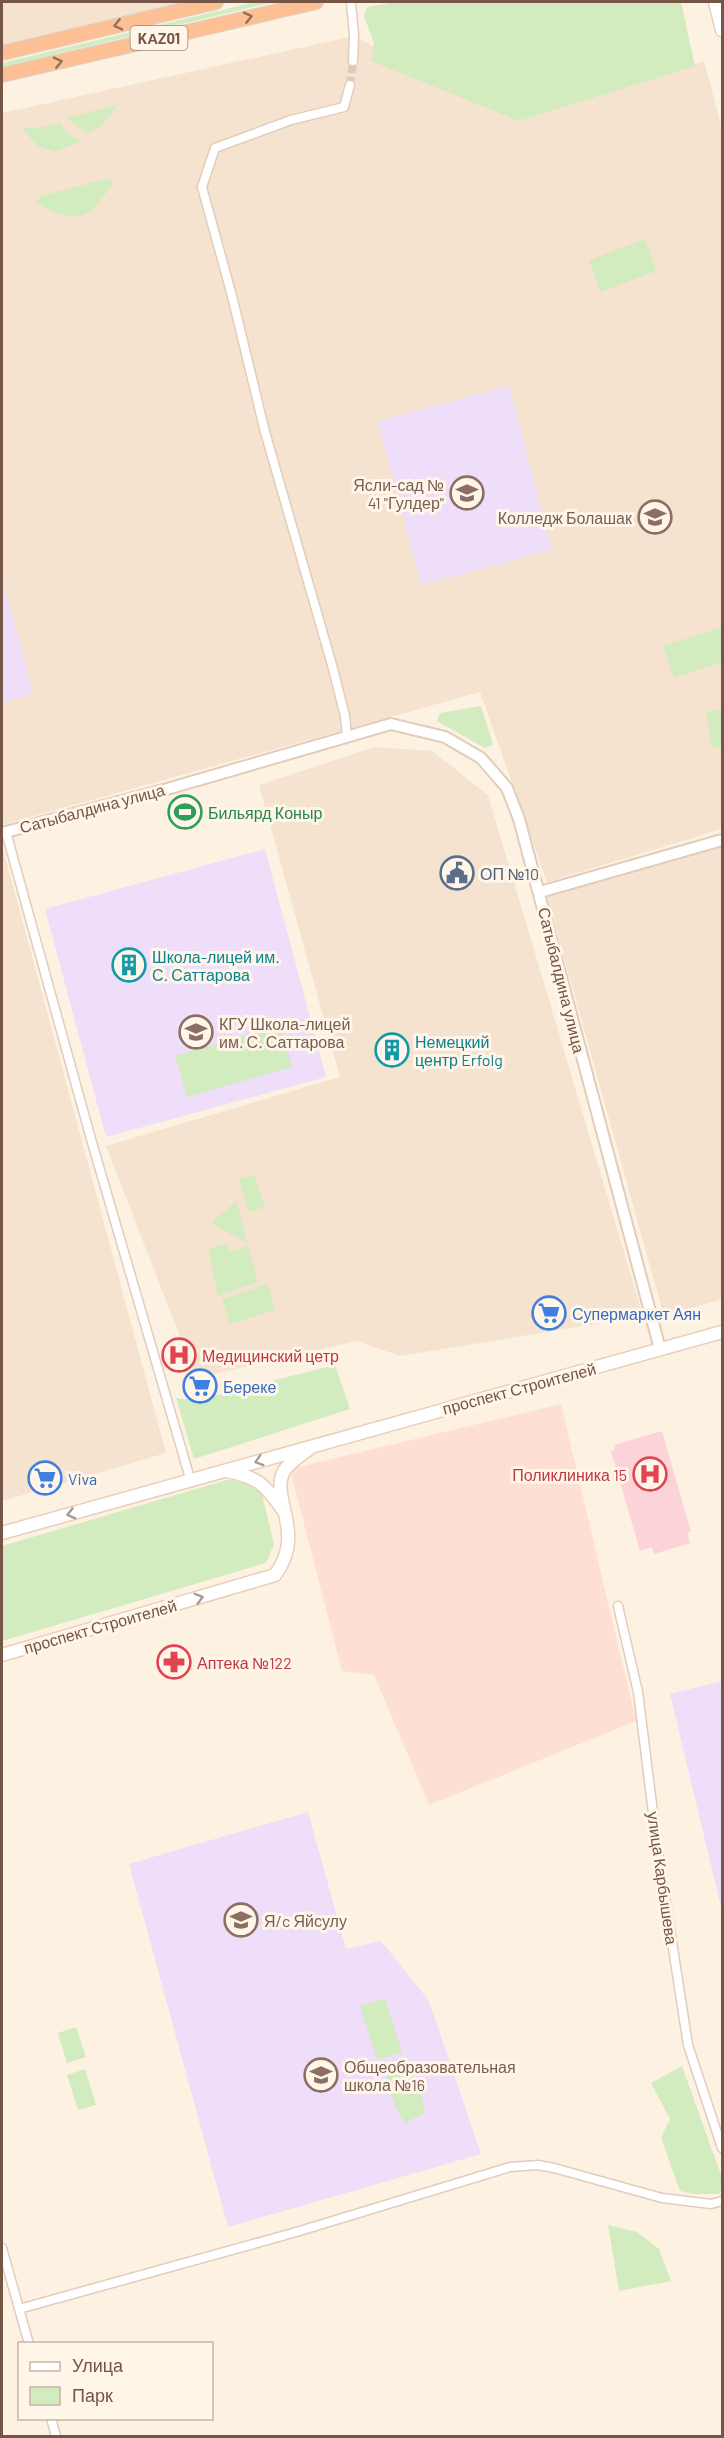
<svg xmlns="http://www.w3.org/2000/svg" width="724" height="2438" viewBox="0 0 724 2438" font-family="Barlow,sans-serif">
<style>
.residential{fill:#f5e3cf}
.commercial{fill:#fedfd4}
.education{fill:#eedef9}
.medical{fill:#fcd3d9}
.green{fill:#d2ebbf}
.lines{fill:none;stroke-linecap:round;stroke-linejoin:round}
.minor-tunnel{stroke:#dbcaba;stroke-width:8;stroke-dasharray:8 4;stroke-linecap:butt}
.minor-casing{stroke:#e2cdbc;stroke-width:11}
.tertiary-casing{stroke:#e2cdbc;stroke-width:14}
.secondary-casing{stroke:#e9cfbc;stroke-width:15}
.trunk-casing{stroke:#dbd3cf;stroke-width:16}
.minor{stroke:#fff;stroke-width:8}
.tertiary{stroke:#fff;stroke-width:10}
.secondary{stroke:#fff;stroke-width:12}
.trunk{stroke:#fdc095;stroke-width:14}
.oneway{stroke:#97705a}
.oneway2{stroke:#ac9a90}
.labels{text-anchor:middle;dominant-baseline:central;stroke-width:6;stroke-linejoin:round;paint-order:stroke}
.shield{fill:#fff5e8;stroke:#9e8677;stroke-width:1.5}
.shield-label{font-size:15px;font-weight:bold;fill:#755646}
.education-label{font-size:16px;fill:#785e54;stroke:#fff5e8;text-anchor:start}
.street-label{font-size:16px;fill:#755646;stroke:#fff5e8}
.leisure-label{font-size:16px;fill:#27864d;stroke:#fff5e8;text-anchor:start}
.service-label{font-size:16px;fill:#4e5e75;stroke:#fff5e8;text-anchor:start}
.culture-label{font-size:16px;fill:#0d838f;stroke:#fff5e8;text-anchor:start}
.shop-label{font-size:16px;fill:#366cbe;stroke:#fff5e8;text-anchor:start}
.health-label{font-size:16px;fill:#be3a42;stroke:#fff5e8;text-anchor:start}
</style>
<rect width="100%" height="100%" fill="#fdf1e1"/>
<path class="residential" d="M2,2H216L2,53Z
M354,36L519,121L704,61L722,128V829L547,882L480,692L2,825V113Z
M374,747L432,751L488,795L643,1316L400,1356L357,1341L196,1378L106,1146L340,1077L259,785Z
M722,842V1299L664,1316L546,893Z
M2,845L166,1453L2,1501Z"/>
<path class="commercial" d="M561,1404L636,1721L429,1805L374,1675L342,1671L290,1469Z"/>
<path class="education" d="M509,386L552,550L421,585L378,421Z
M2,577L33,694L2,702Z
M265,849L326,1077L106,1137L45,909Z
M722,1681V1911L670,1694Z
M308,1812L346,1949L381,1941L429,2001L481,2154L228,2227L129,1864Z"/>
<path class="medical" d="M662,1431L691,1532L687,1533L690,1543L654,1554L652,1547L640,1551L611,1451L615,1450L614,1445Z"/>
<path class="green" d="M255,2H274L2,67V63Z
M397,2H681L695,66L519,121L371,61L374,43L364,16L367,7Z
M117,105C109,117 102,130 87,133L66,118Z
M60,123L67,133L81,141L55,152L38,146L23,130L26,127L36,128Z
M106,179L114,182C87,220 80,226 36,203L41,196Z
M645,239L656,271L600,292L589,260Z
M722,627V662L674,678L663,646Z
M481,706L493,745L485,748L437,721L440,713Z
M722,709V746L712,748L706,712Z
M280,1025L292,1067L187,1097L175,1056Z
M254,1175L265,1207L249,1212L239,1179Z
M237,1201L247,1243L214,1225L213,1220Z
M225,1244L231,1252L248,1246L258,1282L218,1296L208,1249Z
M268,1284L275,1310L230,1324L222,1299Z
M335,1365L350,1409L194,1459L176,1398L197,1400Z
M227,1480L247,1481L261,1491L274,1544L266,1563L2,1641V1546Z
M385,1998L402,2052L377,2060L360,2006Z
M76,2027L86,2057L67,2063L58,2033Z
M396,2061L409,2067L422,2098L425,2113L405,2123C395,2109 384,2082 387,2065Z
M682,2066L722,2178L720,2194H695L680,2191L661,2138L670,2119L651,2083Z
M85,2069L96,2105L78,2110L67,2075Z
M608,2225L637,2232L659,2249L671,2281L619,2291Z"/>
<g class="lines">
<path class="minor-tunnel" d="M350,85L353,61"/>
<defs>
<path id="minor" d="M351,2L354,36L353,61
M347,737L345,716L332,665L265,432L232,296L202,187L215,148L291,120L344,107L350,85
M6,832L91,1139L191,1482
M618,1606L638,1692L657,1845L688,2045L722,2148
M2,2248L29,2344
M19,2309L293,2233L510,2167L538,2165L554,2168L662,2198L711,2204L722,2201
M51,2418L56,2436"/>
<path id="tertiary" d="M2,833L167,789L391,724L445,737L481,758L507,788L519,819L660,1349
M540,892L722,840"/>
<path id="secondary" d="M715,2L722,30
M227,1471C257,1477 265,1484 282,1509
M2,1533C242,1468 481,1397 722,1332
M2,1655L275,1575C307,1533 269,1497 284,1471C289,1462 302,1455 309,1449"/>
<path id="trunk" d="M2,53L216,2
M2,75L316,2"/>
</defs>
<use href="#minor" class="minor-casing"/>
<use href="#tertiary" class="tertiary-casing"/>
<use href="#secondary" class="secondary-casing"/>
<use href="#trunk" class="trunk-casing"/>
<use href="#minor" class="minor"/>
<use href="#tertiary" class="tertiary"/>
<use href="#secondary" class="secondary"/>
<use href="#trunk" class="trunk"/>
</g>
<defs><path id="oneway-chevron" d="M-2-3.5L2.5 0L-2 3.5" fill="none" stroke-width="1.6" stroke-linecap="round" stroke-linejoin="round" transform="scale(1.5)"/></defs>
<g class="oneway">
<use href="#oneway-chevron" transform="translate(248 17) rotate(-13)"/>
<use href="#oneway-chevron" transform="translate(118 25) rotate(167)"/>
<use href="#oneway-chevron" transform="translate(58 62) rotate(-13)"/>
</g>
<g class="oneway2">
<use href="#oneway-chevron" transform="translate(259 1461) rotate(163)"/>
<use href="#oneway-chevron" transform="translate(71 1514) rotate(165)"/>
<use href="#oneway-chevron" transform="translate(199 1598) rotate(-16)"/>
</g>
<defs>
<symbol id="school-ring" viewBox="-11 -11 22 22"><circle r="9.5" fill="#fff5e8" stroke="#8d6e63" stroke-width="1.5"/><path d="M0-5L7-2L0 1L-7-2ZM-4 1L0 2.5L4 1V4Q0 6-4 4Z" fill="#8d6e63"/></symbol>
<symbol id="university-ring" viewBox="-11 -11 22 22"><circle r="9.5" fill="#fff5e8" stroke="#8d6e63" stroke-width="1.5"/><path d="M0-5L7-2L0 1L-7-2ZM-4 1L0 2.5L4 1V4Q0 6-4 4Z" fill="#8d6e63"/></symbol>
<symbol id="stadium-ring" viewBox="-11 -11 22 22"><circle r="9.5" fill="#fff5e8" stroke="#2e9e5b" stroke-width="1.5"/><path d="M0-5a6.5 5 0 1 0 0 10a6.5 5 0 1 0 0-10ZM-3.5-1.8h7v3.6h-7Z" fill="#2e9e5b"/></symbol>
<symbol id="civic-ring" viewBox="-11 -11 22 22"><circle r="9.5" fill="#fff5e8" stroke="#5c6f8a" stroke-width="1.5"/><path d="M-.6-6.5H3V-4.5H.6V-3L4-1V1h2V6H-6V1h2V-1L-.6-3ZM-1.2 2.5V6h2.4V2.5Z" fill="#5c6f8a"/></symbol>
<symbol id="building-ring" viewBox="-11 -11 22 22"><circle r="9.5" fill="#fff5e8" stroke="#0f9aa8" stroke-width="1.5"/><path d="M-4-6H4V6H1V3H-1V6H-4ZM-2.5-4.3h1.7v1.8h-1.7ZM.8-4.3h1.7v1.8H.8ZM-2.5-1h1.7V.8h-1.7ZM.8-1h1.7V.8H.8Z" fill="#0f9aa8"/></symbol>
<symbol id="supermarket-ring" viewBox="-11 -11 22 22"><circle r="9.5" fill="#fff5e8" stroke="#3f7fe0" stroke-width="1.5"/><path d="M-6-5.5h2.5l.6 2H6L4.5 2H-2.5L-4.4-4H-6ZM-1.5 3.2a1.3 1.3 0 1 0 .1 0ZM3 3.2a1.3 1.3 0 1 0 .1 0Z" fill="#3f7fe0"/></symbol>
<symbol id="hospital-ring" viewBox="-11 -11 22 22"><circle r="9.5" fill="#fff5e8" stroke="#e0444e" stroke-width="1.5"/><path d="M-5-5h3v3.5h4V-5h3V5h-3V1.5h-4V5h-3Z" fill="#e0444e"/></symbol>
<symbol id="pharmacy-ring" viewBox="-11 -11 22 22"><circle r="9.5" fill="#fff5e8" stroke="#e0444e" stroke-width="1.5"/><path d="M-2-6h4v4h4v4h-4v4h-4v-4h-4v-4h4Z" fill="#e0444e"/></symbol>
</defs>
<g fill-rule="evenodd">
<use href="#school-ring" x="448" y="474" width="38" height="38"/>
<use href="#university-ring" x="636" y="498" width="38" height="38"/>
<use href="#stadium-ring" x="166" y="793" width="38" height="38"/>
<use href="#civic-ring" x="438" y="854" width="38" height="38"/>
<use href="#building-ring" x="110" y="946" width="38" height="38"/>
<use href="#school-ring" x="177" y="1013" width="38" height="38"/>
<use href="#building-ring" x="373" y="1031" width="38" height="38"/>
<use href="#supermarket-ring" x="530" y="1294" width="38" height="38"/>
<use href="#hospital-ring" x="160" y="1336" width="38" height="38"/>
<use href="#supermarket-ring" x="181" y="1367" width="38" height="38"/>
<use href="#hospital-ring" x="631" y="1455" width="38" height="38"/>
<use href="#supermarket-ring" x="26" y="1459" width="38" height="38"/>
<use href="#pharmacy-ring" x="155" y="1643" width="38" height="38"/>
<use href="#school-ring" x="222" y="1901" width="38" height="38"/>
<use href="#school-ring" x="302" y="2056" width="38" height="38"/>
</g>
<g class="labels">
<rect class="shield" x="130.5" y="26" width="57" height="24" rx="4.5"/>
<g class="shield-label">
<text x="159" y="38">KАZ01</text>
</g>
<g class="education-label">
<text x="444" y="484" text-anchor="end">Ясли-сад №<tspan x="444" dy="18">41 "Гулдер"</tspan></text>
<text x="632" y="517" text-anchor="end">Колледж Болашак</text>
<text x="219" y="1023">КГУ Школа-лицей<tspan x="219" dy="18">им. С. Саттарова</tspan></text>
<text x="264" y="1920">Я/c Яйсулу</text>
<text x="344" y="2066">Общеобразовательная<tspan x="344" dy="18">школа №16</tspan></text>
</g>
<g class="street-label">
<text transform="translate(92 808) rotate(-15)">Сатыбалдина улица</text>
<text transform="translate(562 980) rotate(76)">Сатыбалдина улица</text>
<text transform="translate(519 1388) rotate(-15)">проспект Строителей</text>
<text transform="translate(100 1626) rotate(-16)">проспект Строителей</text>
<text transform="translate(663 1878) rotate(82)">улица Карбышева</text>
</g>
<g class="leisure-label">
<text x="208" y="812">Бильярд Коныр</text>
</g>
<g class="service-label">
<text x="480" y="873">ОП №10</text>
</g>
<g class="culture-label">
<text x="152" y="956">Школа-лицей им.<tspan x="152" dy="18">С. Саттарова</tspan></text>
<text x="415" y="1041">Немецкий<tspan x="415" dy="18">центр Erfolg</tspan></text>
</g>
<g class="shop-label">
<text x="572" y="1313">Супермаркет Аян</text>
<text x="223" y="1386">Береке</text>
<text x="68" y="1478">Viva</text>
</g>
<g class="health-label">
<text x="202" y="1355">Медицинский цетр</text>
<text x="627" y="1474" text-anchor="end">Поликлиника 15</text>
<text x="197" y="1662">Аптека №122</text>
</g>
</g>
<rect width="724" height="2438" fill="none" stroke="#755646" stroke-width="6"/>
<rect x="18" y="2342" width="195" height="78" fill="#fff5e8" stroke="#c8b5a7" stroke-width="1.5"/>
<rect x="30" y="2362" width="30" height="9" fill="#ffffff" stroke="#c8b5a7" stroke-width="1.5"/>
<text x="72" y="2372" font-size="18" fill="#755646">Улица</text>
<rect x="30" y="2387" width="30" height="18" fill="#d2ebbf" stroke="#c8b5a7" stroke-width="1.5"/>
<text x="72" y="2402" font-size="18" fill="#755646">Парк</text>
</svg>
